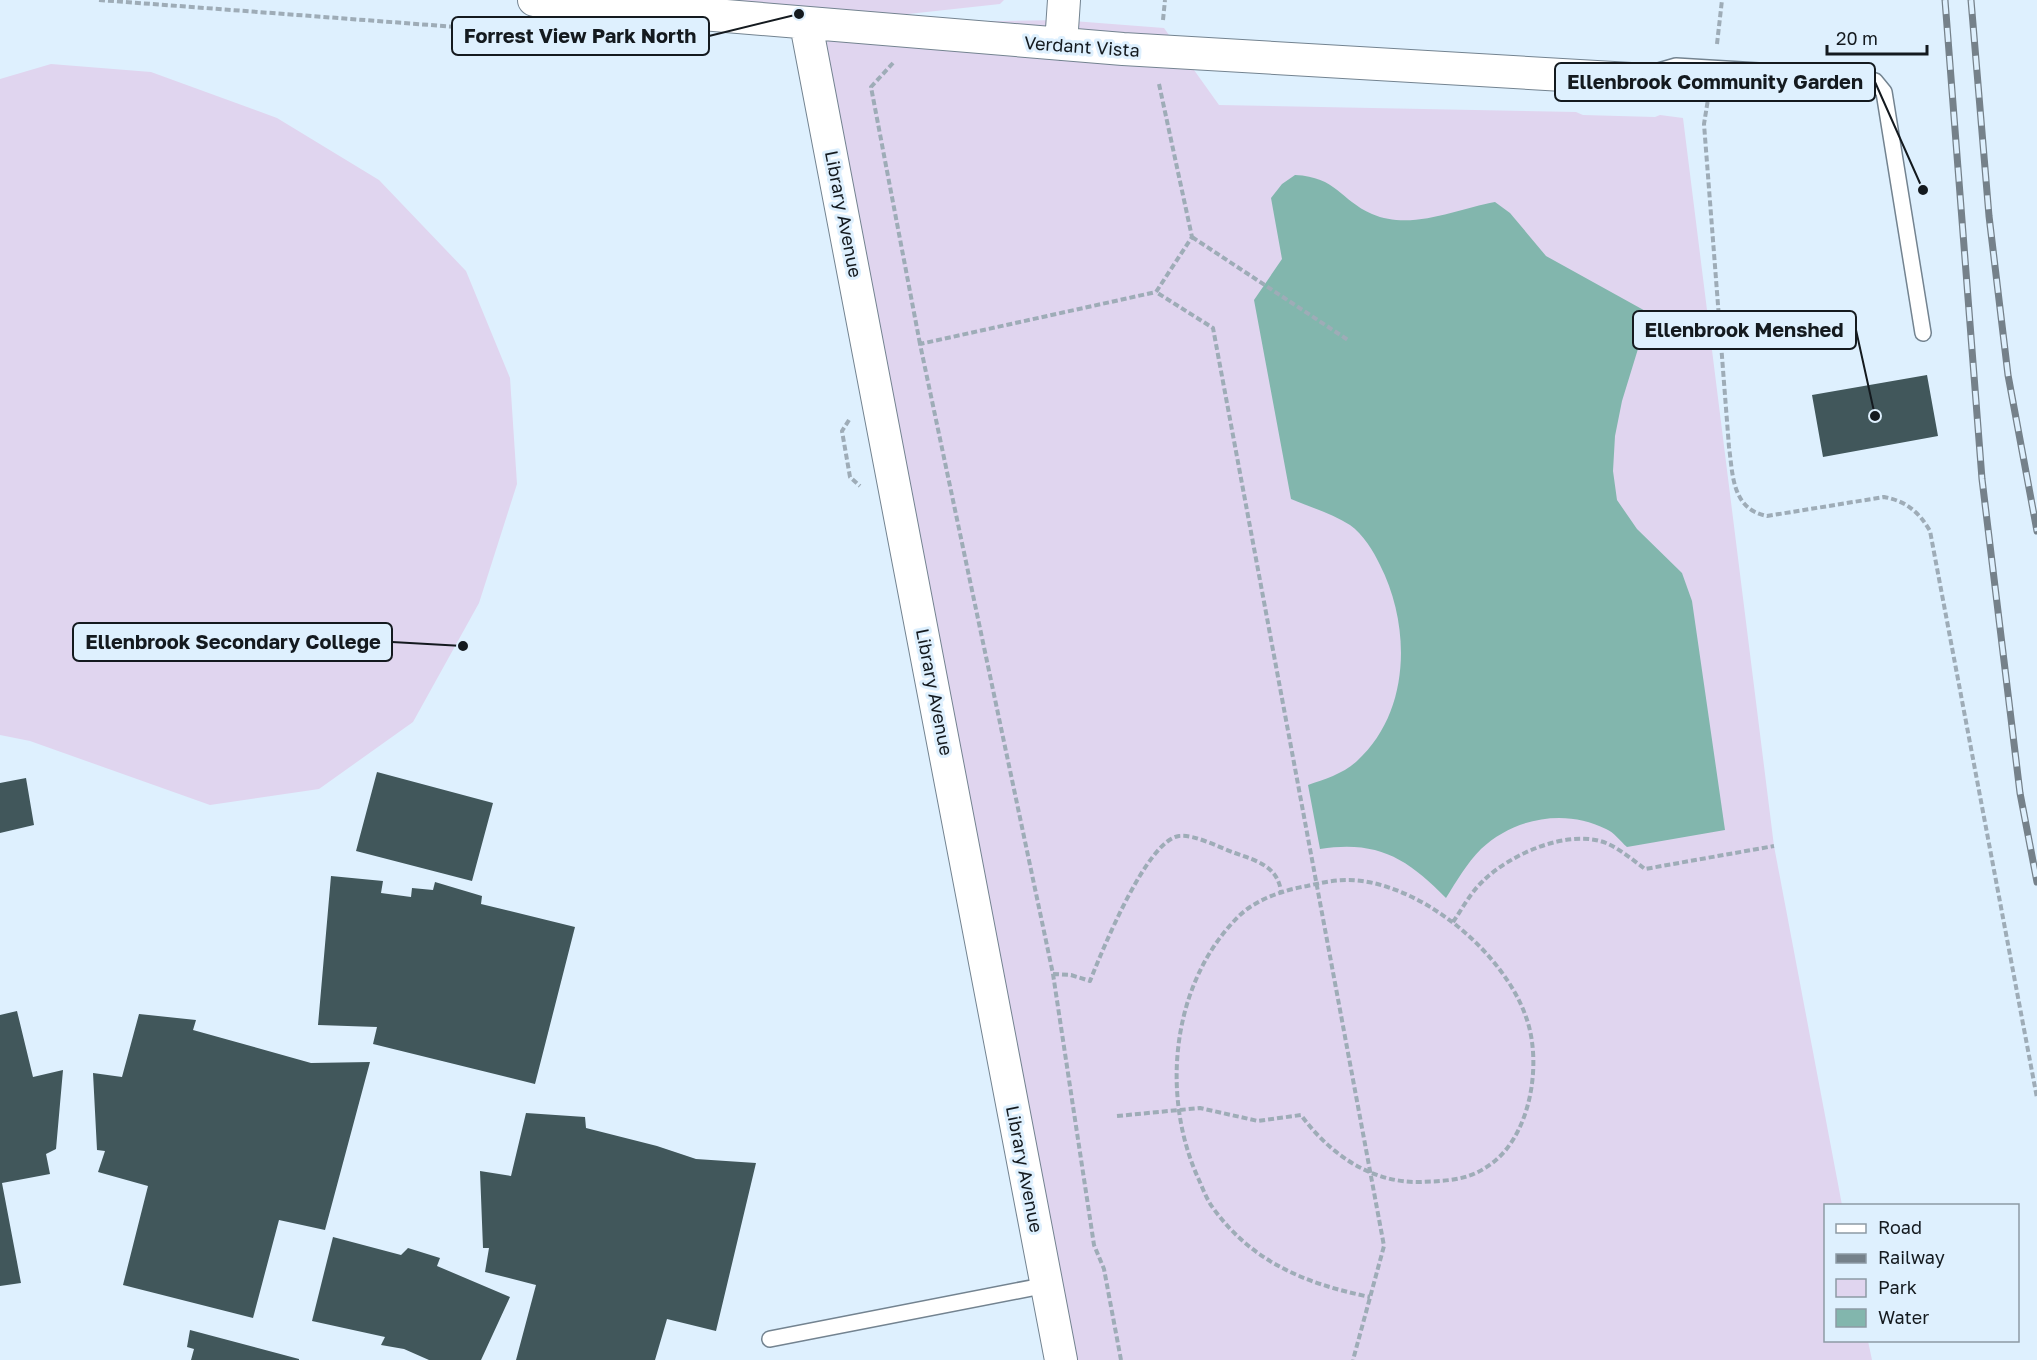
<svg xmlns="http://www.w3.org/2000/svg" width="2037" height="1360" viewBox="0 0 2037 1360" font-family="'Golos Text',sans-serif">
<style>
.green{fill:#e0d5ef}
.water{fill:#82b6ad}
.building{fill:#41575b}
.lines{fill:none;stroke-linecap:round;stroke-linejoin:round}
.lane-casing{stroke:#738390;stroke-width:18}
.street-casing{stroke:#738390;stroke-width:34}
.path{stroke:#9eacb7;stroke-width:4;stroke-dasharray:6 3;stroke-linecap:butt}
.lane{stroke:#fff;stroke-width:15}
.street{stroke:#fff;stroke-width:32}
.rail-casing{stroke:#75818a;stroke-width:7}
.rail{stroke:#def0fe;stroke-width:4.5;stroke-dasharray:14;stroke-linecap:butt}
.labels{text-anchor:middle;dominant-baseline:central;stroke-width:6;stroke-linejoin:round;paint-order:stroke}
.street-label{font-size:18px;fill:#141a1f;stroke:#def0fe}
.leader{fill:none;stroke:#141a1f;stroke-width:2}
.callout-dot{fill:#141a1f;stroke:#def0fe;stroke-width:2}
.callout{fill:#def0fe;stroke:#141a1f;stroke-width:2}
.callout-label{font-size:20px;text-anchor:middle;font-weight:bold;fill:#141a1f}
</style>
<rect width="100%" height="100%" fill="#def0fe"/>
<path class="green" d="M534,0H1004L1000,4L816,24L1060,20L1164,28L1219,105L1576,112L1583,115L1655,117L1660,115L1683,118L1774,846L1842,1205L1826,1206V1340L1868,1341L1872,1360H1061L806,24Z
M51,64L151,72L277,118L379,180L466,271L510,378L517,484L479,603L413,722L319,789L210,805L30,741L0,735V79Z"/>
<path class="water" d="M1295,175C1337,177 1340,200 1372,214C1411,231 1457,209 1495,202L1510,213L1546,256L1649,313L1622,401L1615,436L1613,471L1617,500L1637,529L1682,573L1692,601L1725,830L1627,847C1620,841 1614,832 1606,829C1565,808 1514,818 1481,849C1467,863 1456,882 1446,898C1407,858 1377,840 1320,849L1308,785C1325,779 1343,774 1357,761C1411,712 1411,626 1380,565C1374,552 1363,534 1350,525C1333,514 1310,507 1291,499L1254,300L1282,259L1271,198L1282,184Z"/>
<path class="building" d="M1927,375L1938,436L1823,457L1812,395Z
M377,772L493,803L472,881L356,851Z
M26,778L34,825L0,833V783Z
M331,876L383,881L381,893L411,897L412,888L433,890L435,882L482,896L481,904L575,927L535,1084L373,1044L377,1027L318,1025Z
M17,1011L33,1077L63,1070L56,1149L46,1154L50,1174L2,1183L21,1283L0,1286V1015Z
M139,1014L196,1020L193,1030L311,1063L370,1062L325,1230L279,1220L253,1318L123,1285L148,1186L98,1172L105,1151L97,1150L93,1073L122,1077Z
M526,1113L585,1117L586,1128L657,1146L696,1159L756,1163L716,1331L667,1319L655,1360H516L536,1285L485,1272L489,1248H483L480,1171L511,1176Z
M333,1237L401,1255L408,1248L440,1258L437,1266L510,1297L481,1360H429L404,1349L381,1345L385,1337L312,1321Z
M190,1330L299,1359V1360H191L194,1349L187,1347Z"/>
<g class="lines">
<defs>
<path id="lane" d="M1631,79L1676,66L1859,77L1875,81L1884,92L1923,333
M770,1339L1047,1285"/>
<path id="street" d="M534,0L1123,49L1631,79
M806,24L1061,1360
M1061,44L1064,0"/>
</defs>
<use href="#lane" class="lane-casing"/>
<use href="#street" class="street-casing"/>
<path class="path" d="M99,0L523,32
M1163,20L1165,0
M1717,44L1722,0
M893,63L871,87L920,344
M1159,84L1192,237L1156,292L1213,328L1384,1246L1353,1360
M1709,93L1704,124L1729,447C1733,476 1732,509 1767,516L1884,497C1906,501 1919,512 1930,531L2037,1098
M1192,237L1348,340
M849,420L842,431L850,477L860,486
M1453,922C1462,909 1471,892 1483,881C1509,855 1568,828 1606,843C1620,849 1633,860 1645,869L1774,846
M1053,974L1071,975L1090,981C1102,951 1147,840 1179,836C1195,834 1220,848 1235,853C1257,861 1277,866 1281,891
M1117,1116L1200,1108L1258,1121L1301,1115C1329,1153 1370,1183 1420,1182C1442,1181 1465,1181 1485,1168C1531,1141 1543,1063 1526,1017C1504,954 1428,890 1362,881C1343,878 1325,882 1307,886C1284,890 1257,899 1240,915C1171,982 1160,1096 1199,1180C1203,1189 1207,1200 1213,1208C1252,1262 1306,1284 1370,1297
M1121,1360L1104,1269L1094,1245L1053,974L920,344L1156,292"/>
<use href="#lane" class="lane"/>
<use href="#street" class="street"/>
<defs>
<path id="rail" d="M1945,0L1982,479L2020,793L2037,882
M1971,0L1989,216L2008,375L2037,531"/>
</defs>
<use href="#rail" class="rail-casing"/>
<use href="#rail" class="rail"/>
</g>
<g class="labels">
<g class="street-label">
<text transform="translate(1082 46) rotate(4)">Verdant Vista</text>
<text transform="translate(844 214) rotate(79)">Library Avenue</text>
<text transform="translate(935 692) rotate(79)">Library Avenue</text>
<text transform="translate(1025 1169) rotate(79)">Library Avenue</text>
</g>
</g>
<path class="leader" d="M799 14L709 36M1923 190L1875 82M1875 416L1856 330M463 646L392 642"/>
<g class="callout-dot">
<circle cx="799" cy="14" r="6"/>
<circle cx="1923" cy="190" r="6"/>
<circle cx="1875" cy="416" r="6"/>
<circle cx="463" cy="646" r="6"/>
</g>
<g class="callout">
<rect x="452" y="17" width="257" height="38" rx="6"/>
<rect x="1555" y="63" width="320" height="38" rx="6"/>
<rect x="1633" y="311" width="223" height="38" rx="6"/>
<rect x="73" y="623" width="319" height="38" rx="6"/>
</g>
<g class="callout-label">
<text x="580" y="43">Forrest View Park North</text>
<text x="1715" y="89">Ellenbrook Community Garden</text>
<text x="1744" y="337">Ellenbrook Menshed</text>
<text x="233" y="649">Ellenbrook Secondary College</text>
</g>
<rect x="1824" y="1204" width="195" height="138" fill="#def0fe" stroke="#8d9aa5" stroke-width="1.5"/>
<rect x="1836" y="1224" width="30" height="9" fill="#ffffff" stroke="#8d9aa5" stroke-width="1.5"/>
<text x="1878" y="1234" font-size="18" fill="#141a1f">Road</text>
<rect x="1836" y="1254" width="30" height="9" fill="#75818a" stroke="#8d9aa5" stroke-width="1.5"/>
<text x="1878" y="1264" font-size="18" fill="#141a1f">Railway</text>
<rect x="1836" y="1279" width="30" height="18" fill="#e0d5ef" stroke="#8d9aa5" stroke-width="1.5"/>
<text x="1878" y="1294" font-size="18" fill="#141a1f">Park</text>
<rect x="1836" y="1309" width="30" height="18" fill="#82b6ad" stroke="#8d9aa5" stroke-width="1.5"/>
<text x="1878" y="1324" font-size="18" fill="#141a1f">Water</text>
<path d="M1827 45v9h100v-9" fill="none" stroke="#141a1f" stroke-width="3"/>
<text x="1836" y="45" font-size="18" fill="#141a1f" stroke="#def0fe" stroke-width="4.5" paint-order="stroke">20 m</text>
</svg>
